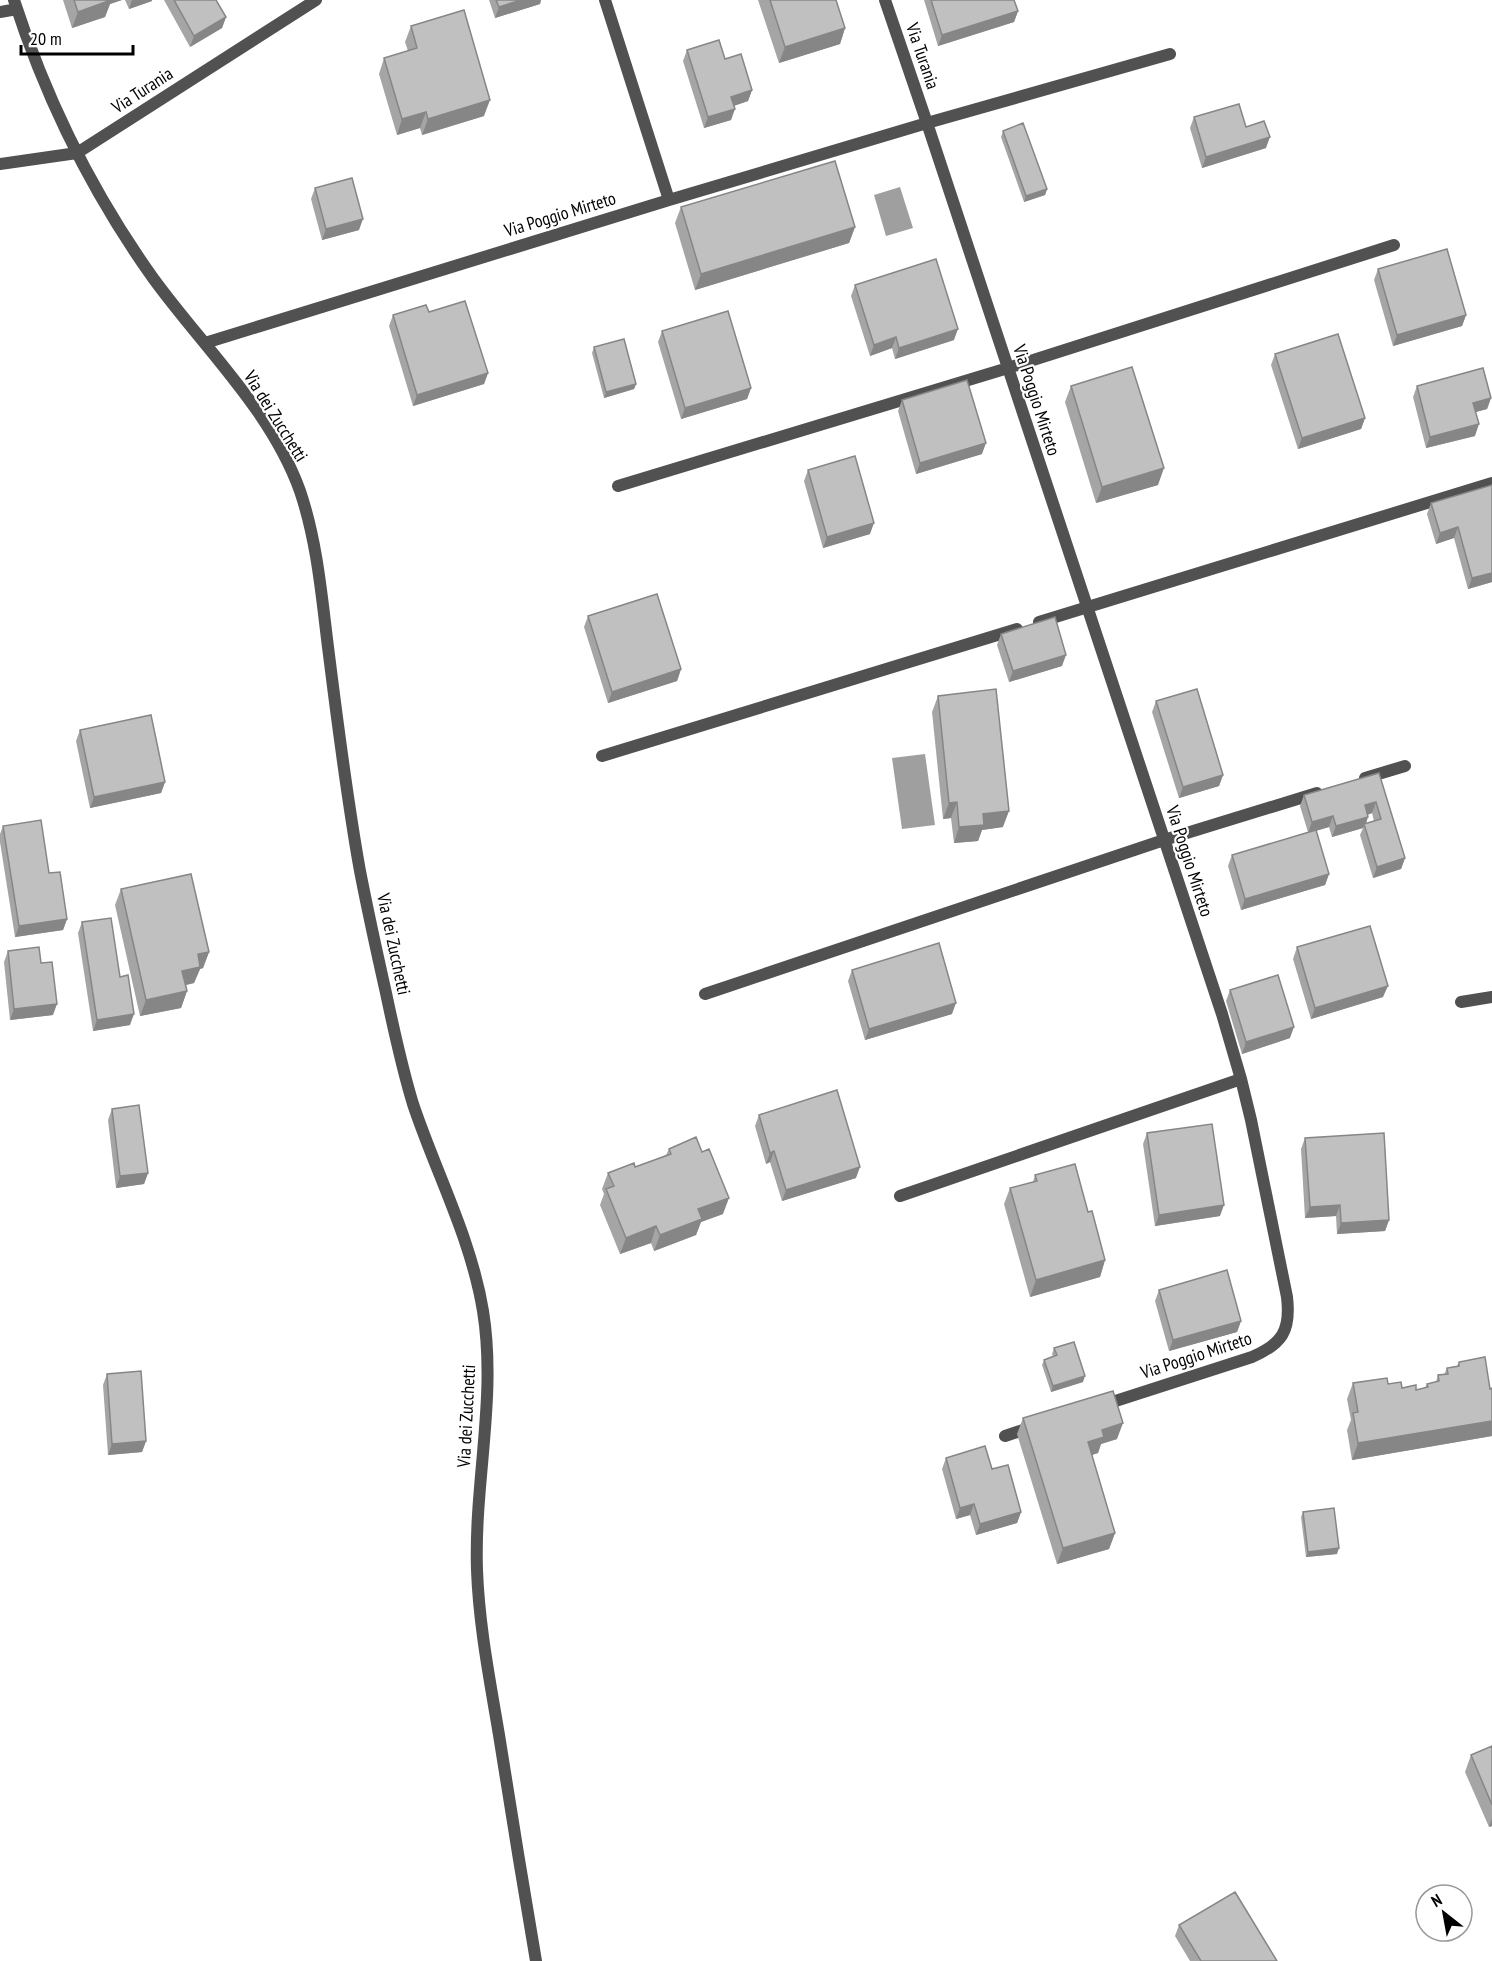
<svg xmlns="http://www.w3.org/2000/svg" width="1492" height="1961" viewBox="0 0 1492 1961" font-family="'PT Sans Narrow',sans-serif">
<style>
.water{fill:#9f9f9f}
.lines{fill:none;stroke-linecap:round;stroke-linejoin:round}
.street{stroke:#515151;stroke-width:12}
.wall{fill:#a5a5a5;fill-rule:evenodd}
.shaded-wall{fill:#868686}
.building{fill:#c0c0c0;stroke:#868686;stroke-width:1.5}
.labels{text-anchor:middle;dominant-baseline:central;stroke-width:4.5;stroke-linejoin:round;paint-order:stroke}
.street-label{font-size:18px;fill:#000;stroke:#fff}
</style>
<rect width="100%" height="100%" fill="#fff"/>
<path class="water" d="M900,187L913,228L886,236L874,195Z
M925,754L935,825L902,829L892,758Z"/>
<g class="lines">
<path class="street" d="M14,0C46,99 93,194 153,278C203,347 271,410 300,491C318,544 322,601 329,655C338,727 347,799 360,871C368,912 377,953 386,993C394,1031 402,1068 413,1104C436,1173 471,1238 483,1311C497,1397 474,1483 477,1570C479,1626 490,1681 499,1735C511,1810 523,1886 536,1961
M605,0L669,200
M885,0L927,123L1170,54
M0,12L17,9
M0,164L77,153L316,0
M205,343L669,200L927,123L1222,1014L1241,1079L1251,1120L1287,1297C1291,1331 1282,1344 1252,1357L1100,1406
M618,486L1008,368L1394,245
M1039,622L1492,483
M602,756L1017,629
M1365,778L1405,766
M705,994L1164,840L1317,793
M1461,1002L1492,997
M900,1196L1241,1079
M1005,1436L1032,1427"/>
</g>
<path class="wall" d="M63,0H122L110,4L105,17L72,28Z
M125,0H152V1L129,9Z
M164,0H216L226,17L222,28L190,47Z
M489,0H541L540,4L495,18Z
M758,0H836L845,28L840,44L779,63Z
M924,0H1014L1018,11L1014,22L938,46Z
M411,26L484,116L422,135L420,128L397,135L379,74L384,58L408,51L405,42Z
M687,50L725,59L752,90L748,101L734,106L731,120L704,128L683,61Z
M1194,117L1246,127L1266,148L1202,168L1190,128Z
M1003,131L1047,189L1045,195L1024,202L1001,137Z
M315,188L359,230L322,240L311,199Z
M681,207L855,227L849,243L695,290L675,223Z
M1378,269L1466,315L1462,326L1393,346L1374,280Z
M855,285L954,340L895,359L892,348L870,356L851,296Z
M429,312L488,373L484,384L413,406L389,326L393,315Z
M662,331L751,388L747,399L681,419L658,342Z
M594,347L636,384L634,389L604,398L592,353Z
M1275,354L1365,418L1361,429L1298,449L1271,365Z
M1071,386L1158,485L1096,503L1065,402Z
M1417,386L1491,398L1487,409L1475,412V436L1426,448L1413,397Z
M902,400L982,454L916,474L898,411Z
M808,470L870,534L823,548L804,481Z
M1492,485V582L1468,589L1454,538L1436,544L1427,514L1431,503Z
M588,616L681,669L677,681L608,703L584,627Z
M1001,634L1062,666L1009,682L997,645Z
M938,696L1003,827L982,830L978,841L954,843L951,818L943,819L932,712Z
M1156,701L1223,775L1219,786L1179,798L1152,712Z
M80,730L165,782L161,793L90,808L76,741Z
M1379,773L1405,858L1401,869L1373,878L1360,835L1363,828L1332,837L1329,827L1316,831L1329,874L1325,885L1241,910L1228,866L1232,855L1308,832L1300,806L1304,795ZM1372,813L1374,821L1366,824L1368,815Z
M3,826L49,873L67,919L63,930L15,937L0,842V834Z
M121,889L209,952L203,968L200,969L194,983L186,985L187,991L181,1008L140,1016L115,905Z
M82,922L120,977L130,1025L93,1031L78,933Z
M1297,947L1383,997L1311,1019L1293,959Z
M8,951L41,963L53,1015L10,1020L4,962Z
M852,970L952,1014L865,1040L848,981Z
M1230,990L1290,1038L1242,1054L1226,1001Z
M112,1109L148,1173L144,1184L116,1188L108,1120Z
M759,1115L856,1178L782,1201L770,1162L766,1164L755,1126Z
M1147,1133L1220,1216L1155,1226L1143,1144Z
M1305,1138L1389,1220L1385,1231L1337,1234L1336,1216L1305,1218L1301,1149Z
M669,1149L723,1214L701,1222L696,1235L654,1251L651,1243L620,1254L600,1205L604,1194L602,1189L608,1173L635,1167L666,1155Z
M1035,1175L1088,1212L1105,1260L1100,1277L1030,1297L1004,1204L1010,1188L1033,1182Z
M1159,1290L1241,1321L1237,1332L1169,1351L1155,1301Z
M1054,1348L1083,1382L1051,1392L1042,1365L1044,1360L1053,1356L1052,1354Z
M1459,1362L1490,1389L1492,1388V1436L1352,1460L1347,1430L1351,1420L1347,1399L1353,1383L1388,1384L1402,1388L1416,1390L1425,1388L1427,1384L1436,1382L1438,1375H1444L1447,1368L1457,1366Z
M107,1374L146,1441L142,1452L108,1455L103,1385Z
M1023,1418L1117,1439L1101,1444L1098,1453L1092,1455L1115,1533L1109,1549L1057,1564L1017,1434Z
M946,1458L992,1469L1021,1512L1017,1523L976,1535L970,1515L956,1519L942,1469Z
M1303,1512L1337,1554L1306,1557L1301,1517Z
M1492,1746V1826L1489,1827L1465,1772L1471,1755Z
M1179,1925L1277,1961H1190L1175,1936Z"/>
<path class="shaded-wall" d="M104,0H122L110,4L105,17L72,28L78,12Z
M132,0H152V1L129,9Z
M521,0H541L540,4L495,18L499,7Z
M1018,11L1014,22L938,46L942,35Z
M226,17L222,28L190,47L194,36Z
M845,28L840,44L779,63L785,47Z
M752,90L748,101L727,108L731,97Z
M490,100L484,116L422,135L428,119Z
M735,109L731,120L704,128L708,117Z
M426,112L420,128L397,135L402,119Z
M1270,137L1266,148L1202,168L1206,157Z
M1047,189L1045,195L1024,202L1026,196Z
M363,219L359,230L322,240L326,229Z
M855,227L849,243L695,290L701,274Z
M1466,315L1462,326L1393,346L1397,335Z
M958,329L954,340L895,359L899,348Z
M896,337L892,348L870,356L874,345Z
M488,373L484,384L413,406L417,395Z
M636,384L634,389L604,398L606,392Z
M751,388L747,399L681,419L685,408Z
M1491,398L1487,409L1469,414L1473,403Z
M1365,418L1361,429L1298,449L1302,438Z
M1479,424L1475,436L1426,448L1430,437Z
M986,443L982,454L916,474L920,463Z
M1164,468L1158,485L1096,503L1102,487Z
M874,523L870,534L823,548L827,537Z
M1458,527L1454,538L1436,544L1440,533Z
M1492,573V582L1468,589L1472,578Z
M1066,655L1062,666L1009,682L1013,671Z
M681,669L677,681L608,703L612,692Z
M1223,775L1219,786L1179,798L1183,787Z
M165,782L161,793L90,808L94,797Z
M957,802L951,818L943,819L949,803Z
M1376,802L1372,813L1361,816L1365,805Z
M1009,811L1003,827L982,830L978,841L954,843L959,827L983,814Z
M1333,816L1329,827L1308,833L1312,822Z
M1368,817L1365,826L1364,824L1363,828L1332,837L1336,826Z
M1405,858L1401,869L1373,878L1377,867Z
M1329,874L1325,885L1241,910L1245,899Z
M67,919L63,930L15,937L19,926Z
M209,952L203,968L200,969L194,983L177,987L182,971L198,954Z
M1388,986L1383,997L1311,1019L1315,1008Z
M187,991L181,1008L140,1016L146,1000Z
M956,1003L952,1014L865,1040L869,1029Z
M57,1004L53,1015L10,1020L14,1009Z
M134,1014L130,1025L93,1031L97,1020Z
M1294,1027L1290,1038L1242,1054L1246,1042Z
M774,1151L770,1162L766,1164L770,1153Z
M860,1167L856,1178L782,1201L786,1190Z
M148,1173L144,1184L116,1188L120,1176Z
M729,1198L723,1214L701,1222L696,1235L654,1251L660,1235L698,1209Z
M1224,1205L1220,1216L1155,1226L1159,1215Z
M1340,1205L1336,1216L1305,1218L1310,1207Z
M1389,1220L1385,1231L1337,1234L1341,1223Z
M656,1226L651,1243L620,1254L626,1238Z
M1105,1260L1100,1277L1030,1297L1036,1280Z
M1241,1321L1237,1332L1169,1351L1173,1340Z
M1085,1376L1083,1382L1051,1392L1053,1386Z
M1492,1421V1436L1352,1460L1358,1443Z
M1123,1423L1117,1439L1101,1444L1098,1453L1082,1458L1088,1442L1102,1430Z
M146,1441L142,1452L108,1455L112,1444Z
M974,1504L970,1515L956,1519L960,1508Z
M1021,1512L1017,1523L976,1535L980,1524Z
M1115,1533L1109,1549L1057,1564L1063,1548Z
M1339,1548L1337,1554L1306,1557L1308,1552Z
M1492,1818V1826L1489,1827Z"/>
<path class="building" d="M74,0H111L78,12Z
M174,0H216L226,17L194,36Z
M496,0H521L499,7Z
M770,0H836L845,28L785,47Z
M931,0H1014L1018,11L942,35Z
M464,10L490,100L428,119L426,112L402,119L384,58L417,48L411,26Z
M719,40L725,59L741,54L752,90L731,97L735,109L708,117L687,50Z
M1239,104L1246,127L1264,121L1270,137L1206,157L1194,117Z
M1023,123L1047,189L1026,196L1003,131Z
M835,161L855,227L701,274L681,207Z
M352,178L363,219L326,229L315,188Z
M1447,249L1466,315L1397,335L1378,269Z
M936,259L958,329L899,348L896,337L874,345L855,285Z
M465,301L488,373L417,395L393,315L426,305L429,312Z
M728,311L751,388L685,408L662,331Z
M1338,334L1365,418L1302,438L1275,354Z
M624,339L636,384L606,392L594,347Z
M1132,367L1164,468L1102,487L1071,386Z
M1483,368L1491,398L1473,403L1479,424L1430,437L1417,386Z
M967,380L986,443L920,463L902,400Z
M855,456L874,523L827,537L808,470Z
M1492,485V573L1472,578L1458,527L1440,533L1431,503Z
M657,594L681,669L612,692L588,616Z
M1055,617L1066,655L1013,671L1001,634Z
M996,689L1009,811L983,814L984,825L959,827L957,802L949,803L938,696Z
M1197,689L1223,775L1183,787L1156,701Z
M151,715L165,782L94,797L80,730Z
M1379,773L1405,858L1377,867L1364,824L1381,819L1376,802L1365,805L1368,817L1336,826L1333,816L1312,822L1304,795Z
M41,820L49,873L60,872L67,919L19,926L3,826Z
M1316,830L1329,874L1245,899L1232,855Z
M191,874L209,952L198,954L200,967L182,971L187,991L146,1000L121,889Z
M111,918L120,977L128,975L134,1014L97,1020L82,922Z
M1370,926L1388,986L1315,1008L1297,947Z
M939,943L956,1003L869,1029L852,970Z
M39,947L41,963L52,962L57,1004L14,1009L8,951Z
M1278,975L1294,1027L1246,1042L1230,990Z
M837,1090L860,1167L786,1190L774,1151L770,1153L759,1115Z
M139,1105L148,1173L120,1176L112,1109Z
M1212,1124L1224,1205L1159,1215L1147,1133Z
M1384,1133L1389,1220L1341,1223L1340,1205L1310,1207L1305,1138Z
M696,1137L702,1152L709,1149L729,1198L698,1209L702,1219L660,1235L656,1226L626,1238L606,1189L614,1186L608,1173L634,1163L635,1167L671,1154L669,1149Z
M1075,1164L1088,1212L1092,1211L1105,1260L1036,1280L1010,1188L1037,1181L1035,1175Z
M1227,1270L1241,1321L1173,1340L1159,1290Z
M1074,1342L1085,1376L1053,1386L1044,1360L1057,1355L1054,1348Z
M1485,1357L1490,1389L1492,1388V1421L1358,1443L1353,1413L1358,1412L1353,1383L1387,1378L1388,1384L1401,1382L1402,1388L1416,1385V1390L1428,1387L1427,1384L1439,1381L1438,1375L1448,1374L1447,1368L1459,1366V1362Z
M141,1371L146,1441L112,1444L107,1374Z
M1113,1391L1123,1423L1102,1430L1104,1437L1088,1442L1115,1533L1063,1548L1023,1418Z
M985,1446L992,1469L1008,1465L1021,1512L980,1524L974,1504L960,1508L946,1458Z
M1334,1508L1339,1548L1308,1552L1303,1512Z
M1492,1746V1805L1471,1755Z
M1235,1892L1277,1961H1201L1179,1925Z"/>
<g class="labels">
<g class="street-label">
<text transform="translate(923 56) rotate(71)">Via Turania</text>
<text transform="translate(142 90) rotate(-33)">Via Turania</text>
<text transform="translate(560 214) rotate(-17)">Via Poggio Mirteto</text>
<text transform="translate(1037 400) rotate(72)">Via Poggio Mirteto</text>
<text transform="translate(276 416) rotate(58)">Via dei Zucchetti</text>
<text transform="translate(1190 861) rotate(72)">Via Poggio Mirteto</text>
<text transform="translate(394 944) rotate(78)">Via dei Zucchetti</text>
<text transform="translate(1196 1355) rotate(-18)">Via Poggio Mirteto</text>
<text transform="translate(466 1416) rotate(-87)">Via dei Zucchetti</text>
</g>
</g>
<g transform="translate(1444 1913) rotate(329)"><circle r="28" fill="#ffffff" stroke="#999999" stroke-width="1.5"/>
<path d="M0-4.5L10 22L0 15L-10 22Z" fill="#000000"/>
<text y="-9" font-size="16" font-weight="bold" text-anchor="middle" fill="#000000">N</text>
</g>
<path d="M21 45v9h112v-9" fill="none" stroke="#000000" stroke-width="3"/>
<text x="30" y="45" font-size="18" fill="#000000" stroke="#ffffff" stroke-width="4.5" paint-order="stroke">20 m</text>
</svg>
